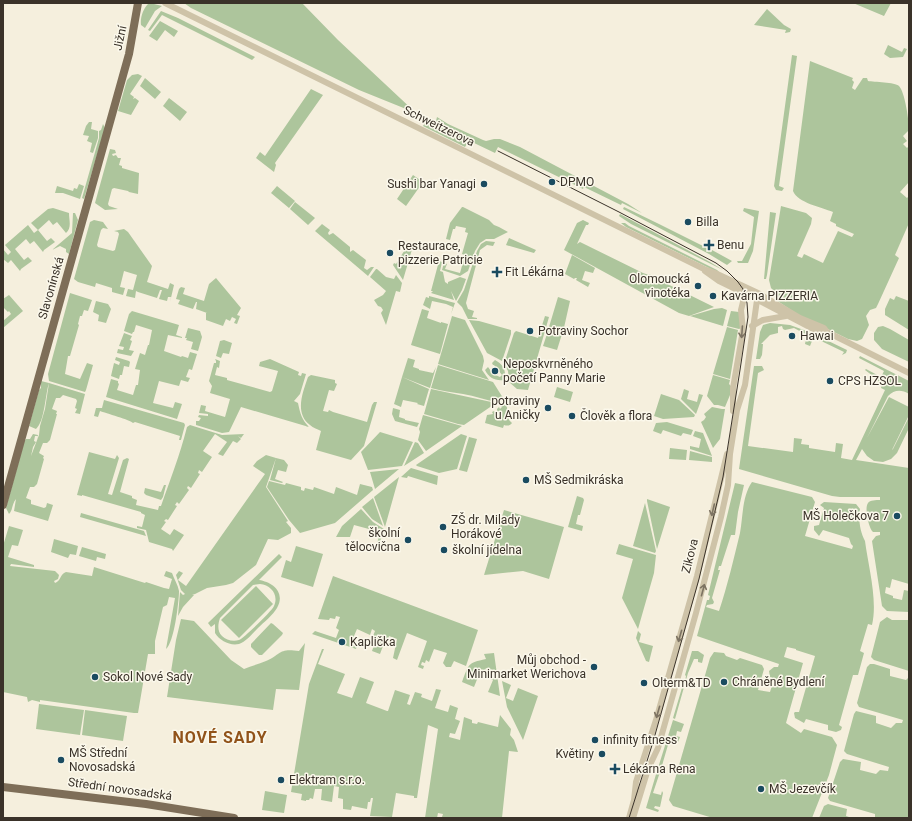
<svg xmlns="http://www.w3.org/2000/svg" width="912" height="821" viewBox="0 0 912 821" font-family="Roboto,sans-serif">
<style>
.green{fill:#adc59c;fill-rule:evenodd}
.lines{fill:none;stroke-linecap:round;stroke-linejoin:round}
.minor{stroke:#cec3a8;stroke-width:6}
.major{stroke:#7e6e58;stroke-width:8}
.tram{stroke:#3a3229;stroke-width:1}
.oneway{stroke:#7d7362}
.poi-dot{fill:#1a4b60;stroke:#fbf8eb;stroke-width:1.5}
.labels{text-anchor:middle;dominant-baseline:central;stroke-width:3;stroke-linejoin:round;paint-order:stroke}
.street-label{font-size:12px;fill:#3a3229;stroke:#fbf8eb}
.poi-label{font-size:12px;fill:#3a3229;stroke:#fbf8eb;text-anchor:start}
.district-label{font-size:16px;font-weight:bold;letter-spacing:1px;fill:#91531a;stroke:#fbf8eb}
</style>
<rect width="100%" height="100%" fill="#f5efdd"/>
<path class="green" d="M184,3H302L338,40L416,113L359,90L191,8Z
M853,3H891L884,16Z
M148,4H154L162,6L155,11L145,28L141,25C140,18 143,9 148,4Z
M767,9L784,25L791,29L790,32L785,33L786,30L754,25Z
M161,11L178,18L255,57L252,60L162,15L150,31L148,30Z
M160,21L178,31L174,37L165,30L157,41L149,36Z
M888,45L902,52L904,48L907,49L903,57L890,58L884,54Z
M792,55L797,56L779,186L784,188L782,191L776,190L774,186Z
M810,61L853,78L852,80L854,82L852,88L855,90L863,78H867L868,81C874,82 895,82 899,86C905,92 909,121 909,130L903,136L907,141L903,144L907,148L909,146V182L900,192L907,198L909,196V223L895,255L899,258L878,304L876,308L870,310L866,316L869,325L862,339L857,341L848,339L797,314L776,300V293L771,288L769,280L781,206L806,213L812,218L811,224L797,256L802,258L804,254L823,263L838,231L852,237L854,234L836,226V224L830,221L833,212C821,207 798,203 793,191Z
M138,74L142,76L130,94L134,97L133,99L135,98L139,101L131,115L118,111L127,80L132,75Z
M145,78L161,92L155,99L140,86Z
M311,89L323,95L275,163L276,165L274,172L256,158L260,152L265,156Z
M169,98L187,112L180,121L163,106Z
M437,117L448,124L483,140L486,141L494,139H500L520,147L628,204L642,213L622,203L621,205L584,187L583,189L498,147L495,153L472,142H468L465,147L423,126L426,121L431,119L436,121Z
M89,122H92L91,129L98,131V138L93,153L90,152L92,143L87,141L89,136L83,135L86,126Z
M103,124L105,128L84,199L82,198L99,138V131L101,130Z
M110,149L115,150L116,153L112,154L113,156L116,155L118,158H121L119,165L122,166V168L139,173L138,194L129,192L128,191L114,188L112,189L108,204L109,206L118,209L105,210L95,203Z
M413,175L423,182L406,206L397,199Z
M79,184L84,186L80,199L63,193H55L57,186L73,191L74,188L77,189Z
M277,186L295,201L289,208L271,193Z
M295,202L315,218L308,225L290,209Z
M462,207H463L489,220L494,225L499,227L508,232L494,239H486L480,243L475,251L468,271L460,276L442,270L444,263L447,264L445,269L460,273L465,255L462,254L468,233L465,232L466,228L456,226L455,229H453L450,240L446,239L450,223Z
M624,207L659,224L658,226L659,224L711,250L710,253L712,250L732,261L727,265L709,254L623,209Z
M53,208L69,213C69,220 72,228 66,233L57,222L53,225L49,220L38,230L47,241L51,238L55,242L44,250L43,252L34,241L30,244L26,239L15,249L24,260L28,257L32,261L21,269L20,271L11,260L8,263L3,259V249L8,255L11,252L5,245L28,225L34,233L38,230L31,223L48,209Z
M744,208L759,211L753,251L748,263H738L737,261H742L751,244L754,217L743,211Z
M770,212L776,213L767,275L766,279H764Z
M73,213H75L78,220L69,254L66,252V249L60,246L52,250L72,233Z
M620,214L710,262L723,270L631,224L619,216Z
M94,220L103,222L108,229L103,228L101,230L97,245L98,247L113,251L115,250L119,234L118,232L114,231L124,229L128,232L152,266L147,282L168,289L170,283L174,285L170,302L171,297H168L167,301L159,299L162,290H160L157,298L138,292L136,291L135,298L126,296L128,289L133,290L137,275L124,271L120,287L125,288L123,295L112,292V288L96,283L95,287L78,282L74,279L90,222Z
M583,220L589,223L588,225H586L577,244L580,242L643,273L649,275L650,274L651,276L714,307L689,316L679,313L564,250L577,223Z
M621,223H625L629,226L717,270L721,274L626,227Z
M322,224L330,230L328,233L329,235L333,233L350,247V252L353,250L366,260L364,268L367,270L371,267H374L368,276L315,231Z
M509,238L536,250L534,253L506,245Z
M486,241L495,242L493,246L487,245L480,250L466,303L468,309L474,311L472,317L477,318V319H468L462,307L457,302L464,290L477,251L481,244Z
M400,243L413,246L403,280L393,265L394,263L396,264L406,248Z
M572,255L595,268L593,273L585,271L582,280L590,283L588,287L576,280L577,278H575L574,279L565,274Z
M439,261L442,262L440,271L443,272L445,282L448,284V282L460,277L466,279L462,290L456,301L451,291L454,300L431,293L433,291H431Z
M377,269L386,277L394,279L396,275L402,283L400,292L396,291L386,325L381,313L383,310L381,307L378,306L374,300L383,295L386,291L370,277L376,269Z
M216,278L241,308L237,315L240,316L237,324L234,323L236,319L232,317L230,321L226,319L223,326L206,320V313H207L196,309L197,302H196L193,309L178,304L180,300L176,299L179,289L181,287L185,288L183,294L204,301L209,284Z
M70,293L92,300L88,311L84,310L82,316H80L78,324L79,325L70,356H68L65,374L80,379L87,363L93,365L86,390L85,392L49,381L48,374Z
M9,295L23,311L3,328V321L11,314L9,311L8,312L3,307V299Z
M429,296L455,303L451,314L453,307L446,304L432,301L430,309L423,305L426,297L429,298Z
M896,296L909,301V330L885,315V309L890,298L894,300Z
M558,297L570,301L563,332L549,327Z
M96,301L108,304L111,309L106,323L98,321L99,315L93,312Z
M722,308L727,310L723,326L690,316L714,309Z
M422,309L429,311L427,318L441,323V322L448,324L450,317L440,354L411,345Z
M132,311L179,325L176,335L182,337V338L168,335L164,351L181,357L182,356L188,358L190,352L197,354L192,370L189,369L186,377L190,378L188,382L181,380L179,386L159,381L153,403L173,408L175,402L182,404L177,419L106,397L111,379L118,381V383L119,384L117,390L133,395L136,385H138L140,370L135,369L140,353L145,355L148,345H149L152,330L136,325L134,332H133L132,334L124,331L129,314Z
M731,311L739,312L741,328L739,329L727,326Z
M452,316L465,320L483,356L484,361L482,370L489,380L438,364Z
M545,316L549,317L528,390L517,389L509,382L508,371L504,364L514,333L516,331L538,338Z
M469,320L479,321L511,330V334L502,361L487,353Z
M770,323L790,325L812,333L807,335L794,328L785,330L783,329L782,326L778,327V333L770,335L761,344H763L762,355L760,359H756L760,332L763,325Z
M883,326L890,329L909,340V362L882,349L874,340V333L878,327Z
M727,327L738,330L730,379L713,374Z
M188,328L200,331L202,337L198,351L191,349L193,342L186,340L187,338H185Z
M549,328L560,332V334H562L557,350L543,346Z
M124,333L132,336L130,340L132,341L129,350L134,351L131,356L117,353L118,349L123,350L124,347L119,346Z
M818,336L847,350L846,353L842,355L844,352L817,339L812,341L810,346L805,344L806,339Z
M224,340L232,343L229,354L223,353L221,358L216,356L220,341Z
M860,356L909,381V394C901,389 894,390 888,396L867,438L889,397L909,407V415L892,450L893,449L909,417V428L897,453L891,459L883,462L874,461L867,456L862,449L856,460L909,468V584L892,579L890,588L886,587L885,593L893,596V598L902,600L904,590L909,591V612L887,611L882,606L872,541L876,536L880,535V532H873C869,529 864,508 868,503C870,500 876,500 880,500V497H840L832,496L739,469L754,366H762L764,370L758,373L748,446L793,452L794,438L802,439L801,444L809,445V448L835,452L836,443L843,444L841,458L852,460L885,390L881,388L882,384L877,380V379L865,370L866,369L881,377L884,371L859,358Z
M116,357L129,361L130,362L129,367L124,366L122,375H120L119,379L111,376L114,363L119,365L120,362L115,360Z
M408,358L415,360L413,367L419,369V370L433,373L436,367L430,388L402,377Z
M215,359L220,361L219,368L217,367L215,375L227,378V380L270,392L272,391L278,371L259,366L260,362L270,359L299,372L298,375L301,376L302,373L306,374L300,394L294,401L298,403C300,413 302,420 309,427L241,407L229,432L222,433L196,425V421H199L201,418L198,417L199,415L208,416V414L199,413L201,405L206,406L205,411L225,417L230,399L210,393L212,386L209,381L214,363H216V361Z
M495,360C503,364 506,370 505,379L504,380C495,381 489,378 485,370L488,367L493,374L500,377L502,375L494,365H493L492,363Z
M438,365L493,382L503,398L497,402C485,400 475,396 463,394C452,392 442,391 431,388Z
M311,375L335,380V383L337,384L334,391L329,390L323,411L328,412L329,410L333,412L367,422L372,405L374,402H377L364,446L351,460L316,450L321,431C318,429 313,428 310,425C294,413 303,392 308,377Z
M713,375L730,380L729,384L732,387L730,395L725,407L718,405H714L707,396Z
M402,377L429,389L424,406L417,404L418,403L403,400L401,407L394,404Z
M41,381L49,383C45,395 45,421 36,429L29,426L39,390L41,388Z
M49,383L85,394L80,414L75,413L77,409L75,408L77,401L76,399L63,395L60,398H56L52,409L57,411L56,414H57L50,440L47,443H43L39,453L44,456L43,458L44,459L37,484L34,487H30L26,498L31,500V504L44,508L46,507L47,503L53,505L48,521L14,511L16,499C12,503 13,510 9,514L6,508L24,442L26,439H30L33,434L38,435L37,441L38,436H35L34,441L36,442L33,447L31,456L39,435L40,426L45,409Z
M557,387L573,392L570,402L554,397Z
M431,389L496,403L464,425L458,424L424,414Z
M684,389L689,391L687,399L697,402L699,394L703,395L696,414L681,399Z
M661,394L679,400L695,415L694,417L663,419L654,416Z
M104,400L184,423L185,425L181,440H179L180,436L135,422L133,423C131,420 105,413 100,411L98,417L94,416L96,408H102Z
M506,402L509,420L512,423C510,426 507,426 504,425L503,428L485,423L487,415L493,414L492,412L494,411L495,412L497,411V409L499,407L500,409L502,407L501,406Z
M712,407L722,409H725L720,439L713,448L701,422L704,420L706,417L704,414Z
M393,408L400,410L399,417L405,419V420L419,423L417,427L395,421L392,414Z
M423,415L462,426L426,451L418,440L420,432L419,429Z
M667,422L693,430L691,435L683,433L681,436L663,430L661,434L653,431L656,423Z
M190,425L222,435L244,434L241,438L238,436L241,439L237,443L233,441L223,456L218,454L227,442L215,434L203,451L212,457L202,472L199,470L198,473L200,474L191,488L188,486L187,488L189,490L179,504L177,502L175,505L177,506L168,520L166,519L164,521L166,522L161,529L170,535L174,529L184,535L173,551L172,549L149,542L146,530L137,528V526L142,527L145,515L141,513V512L82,495V496L77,495L89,452L115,459L117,455L119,458L108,494L112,495L123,460L127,458L129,459L120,492L132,496V498L137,500L136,505L158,510L159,506H161C170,480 180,455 187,427Z
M695,431L703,433L712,456L690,449V446L699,448L701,439L693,436Z
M380,432L413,442L402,466L368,470L361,452Z
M461,434L467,436L457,469L439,473L417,466L416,465Z
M469,437L477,439L467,472L459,470Z
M415,442L418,443L424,453L404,466Z
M670,448L687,450L686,460L669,459Z
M690,451L712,457V462L689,460Z
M266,455L276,458L266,487L288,521L286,522L291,528V533L278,540L268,539L256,565L233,583L226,585L207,588L195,594L192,595H194L183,607L178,616L180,592L183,595L185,594L181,590L176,575L179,571L183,573L178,580L186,586L265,474L253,466L257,461Z
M276,458L284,460L288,465L286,472L278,470L275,479L283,482L282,483L270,480Z
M411,468L438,476L437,485L408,476L407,478L401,477Z
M399,469L375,489L370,472Z
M399,477L385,527L374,497Z
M269,481L285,485L286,483L301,487V490L304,491L305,488L313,490L314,487L334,494L336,487L357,495L360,484L372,487L373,490L335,523L300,533L289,520L267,487Z
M752,482L812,497L815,502L805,536L852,549L853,546L851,544L849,538L823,530L819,536L814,530V526L819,525L824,508L820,505L824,502L856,504L860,509C858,518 860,532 865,541C868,565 878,600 872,625L868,624L860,651L864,653L858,675H853L839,725L842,727L841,730L836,732L828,730V725L806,719L804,723L795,718L794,713L795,712H799L815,656L796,650V649L787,647L784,657L803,663L786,723L801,733L804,729L832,737L837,745L829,775L812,818H713L673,806L669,800L710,658L714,652L724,653L726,656L737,660L740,658L762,665L764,669L758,690L770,692L774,679L770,677L769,671L774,667H778L779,664L697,636L707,600H709L710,596L708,595L735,483L744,485L738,512L735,535H731L721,566H719L718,570H720L712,598L714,602L713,604L707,605L706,607L719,611C727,587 734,558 740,533C743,517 742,496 752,482Z
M164,485H166L163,497L161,500L146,495L144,493L145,488L161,492Z
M577,496L583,498L584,500L580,515H578L576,524L583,526L582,531L568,527Z
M373,498L383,526L372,519L362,507Z
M647,499L670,507L657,549L647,501Z
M645,503L656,551L655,553L633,546Z
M361,509L373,522L384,529L379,545H375L377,544L380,532L354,525L350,537H336L342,526Z
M504,510L564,527L549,579L523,571L484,575Z
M81,513L144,531L146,536L80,517Z
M9,526L23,530L18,546L12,545L8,557L34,565V567L11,564L10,566L55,571L59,575L58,579L54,581L55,583C61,581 60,574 66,572L92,576L94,567L145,583L146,582L164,588L169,589L172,579L164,576L166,571L172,573C174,579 178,585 179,591C179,602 174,643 166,649L175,598L169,597L167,605L163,607L155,641V654H148L138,713H134L40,700V702L32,700L28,702L27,697L3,692V546Z
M54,539L78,546L76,555L70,554L68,558L51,552Z
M619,544L656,555L654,573L638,629L622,598L633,559L616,554Z
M296,546L323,554L313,587L281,577L286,560L291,562Z
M82,547L106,554L105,559L97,557L96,561L79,556Z
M279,554L282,557L259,580C272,582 286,592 277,608C273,615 264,622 258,628C253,633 246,642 239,644C230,646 220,641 215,633V624L211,627L208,623ZM260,584C271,585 279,595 274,606C272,611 244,638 239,640C233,642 226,640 222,636C217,631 218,624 220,618L253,585Z
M333,576L478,630L466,666L454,661L451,667H446L443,663L447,653L434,649L429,662L426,660L425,663L422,662L421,665L424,666L423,669L418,667L427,641L407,633L397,660L393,658L397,639L389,636L386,647L383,646L380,654L372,651L375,643L371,641L375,631L372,629L370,635L357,629L351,643L357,646L356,649L312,634L315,631L336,638L339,630L336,628L340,617L336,616L335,619L330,618L329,620L318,619Z
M256,586L273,604L239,638L221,620Z
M887,617L892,620H909V671L874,660L871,657L880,622Z
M181,619L194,621L231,660L244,669C251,666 259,664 266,661C282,654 278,648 299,651L305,643L299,690L276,689L273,710L167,697L176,640Z
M271,623L273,624L283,633L282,635L262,655H259L251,647V644Z
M638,631L641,634L639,642L653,646L649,662L646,661L636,638Z
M322,649H324L318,664L345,674L337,693L352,698L360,677L374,682L366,703L387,711H388L395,690L410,695L407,704L410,705L415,692L422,694L421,697L432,701L436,689L441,690L435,708L448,712L450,705L458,708L455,719L460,721L455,734L450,733L449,737L460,740L464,717L472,720V723L477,724L478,722L498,727L500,715L511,729L510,735L514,740L518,752L509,751L502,818H449L442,817L443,814L438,813L437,818H425L438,729L428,725L417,798H414V796L396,793L392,817L370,816L373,798H371L370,802H368L367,809L352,806L351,810L343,809V799L338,798L339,787L334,786L332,802L321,800L322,789H315L313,799L310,798L309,800H306V801L301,800L302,794L291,792L309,684Z
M692,651H698L704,655L702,663L698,662V659H694L688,673L675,719L673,718L684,681H685L686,676L685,675Z
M494,653L500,696L488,692L493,680L491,679L492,676L487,674L488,669L486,668L484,672L485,673L480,672L474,687L462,682C469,664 467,663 486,659L484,654Z
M870,664H874L890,669V676L906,680L909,677V818H875V814L830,801L828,798L840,762L843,759L861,762L860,770L876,774L880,770L888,771L889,767L847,754L844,751L854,714L856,711L876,716V723L891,728L896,723H902L903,720L859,707L857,703L867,667Z
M502,681L511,685L506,698L513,701L518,688L538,696L523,740L507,707Z
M39,704L84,710L80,735L36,729Z
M85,710L127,716L123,741L82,735Z
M673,720L684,724L681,732L677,731L676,736L680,737L678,742H676V740L670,738L661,769L658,768Z
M657,771L660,772L653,793L661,795L662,791L663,793L660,807L655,806L654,808L659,810L658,812L646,808Z
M265,791L287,795L284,813L262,810Z
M828,804L847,809L846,816L852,818H819L824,806Z"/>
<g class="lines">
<path class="minor" d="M165,3L704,269L715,273L758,293L800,318L824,328L827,332L909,373
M705,271L719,281L756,299L821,333L827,332
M752,326L763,320L786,316
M733,411V388L743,330L741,310L745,294
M629,818L634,800L636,782L656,720L697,576L727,454
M633,818L648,769L658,748L696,613L721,517L728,485L730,454L737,410L745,385L758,293"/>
<path class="major" d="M3,505L129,54L138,3
M3,787L146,804L234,818"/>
<path class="tram" d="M498,151L619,212L716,263L727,271L738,282L743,289L747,303L748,317L740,370L723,477L699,579L653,742L629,818"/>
</g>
<defs><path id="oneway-shaft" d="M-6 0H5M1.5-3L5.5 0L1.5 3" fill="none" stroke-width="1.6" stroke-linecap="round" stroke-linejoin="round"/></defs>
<g class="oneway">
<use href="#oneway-shaft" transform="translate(742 332) rotate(94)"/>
<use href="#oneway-shaft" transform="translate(713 510) rotate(103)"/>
<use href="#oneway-shaft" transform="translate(703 590) rotate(-75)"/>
<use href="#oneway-shaft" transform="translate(680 636) rotate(106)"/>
<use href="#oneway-shaft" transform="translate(658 712) rotate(106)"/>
</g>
<g class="poi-dot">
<circle cx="552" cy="182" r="4"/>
<circle cx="484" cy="184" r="4"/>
<circle cx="688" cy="222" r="4"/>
<path d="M707 239h4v4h4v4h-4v4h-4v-4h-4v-4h4z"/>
<circle cx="390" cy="253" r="4"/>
<path d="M495 266h4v4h4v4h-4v4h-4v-4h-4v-4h4z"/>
<circle cx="698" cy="286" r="4"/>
<circle cx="713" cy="296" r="4"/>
<circle cx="530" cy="331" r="4"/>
<circle cx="792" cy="336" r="4"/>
<circle cx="495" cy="371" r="4"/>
<circle cx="830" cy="381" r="4"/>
<circle cx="548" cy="408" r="4"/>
<circle cx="572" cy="416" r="4"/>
<circle cx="526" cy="480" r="4"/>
<circle cx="897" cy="516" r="4"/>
<circle cx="443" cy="527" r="4"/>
<circle cx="408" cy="540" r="4"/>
<circle cx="444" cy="550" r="4"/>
<circle cx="342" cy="642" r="4"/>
<circle cx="594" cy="667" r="4"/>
<circle cx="95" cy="677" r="4"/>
<circle cx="724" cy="682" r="4"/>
<circle cx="644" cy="683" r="4"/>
<circle cx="595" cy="740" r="4"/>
<circle cx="602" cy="754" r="4"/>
<circle cx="61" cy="760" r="4"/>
<path d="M613 763h4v4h4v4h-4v4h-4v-4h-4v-4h4z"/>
<circle cx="281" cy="780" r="4"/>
<circle cx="761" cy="789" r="4"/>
</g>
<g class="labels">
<g class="street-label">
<text transform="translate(120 38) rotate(-78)">Jižní</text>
<text transform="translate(439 126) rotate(26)">Schweitzerova</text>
<text transform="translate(51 288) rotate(-74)">Slavonínská</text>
<text transform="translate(690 556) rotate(-76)">Zikova</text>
<text transform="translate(120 789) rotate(8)">Střední novosadská</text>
</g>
<g class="poi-label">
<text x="560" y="182">DPMO</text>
<text x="476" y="184" text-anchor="end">Sushi bar Yanagi</text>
<text x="696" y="222">Billa</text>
<text x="717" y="245">Benu</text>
<text x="398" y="246">Restaurace,<tspan x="398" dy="14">pizzerie Patricie</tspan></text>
<text x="505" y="272">Fit Lékárna</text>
<text x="690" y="279" text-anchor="end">Olomoucká<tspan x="690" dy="14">vinotéka</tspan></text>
<text x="721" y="296">Kavárna PIZZERIA</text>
<text x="538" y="331">Potraviny Sochor</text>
<text x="800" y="336">Hawai</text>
<text x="503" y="364">Neposkvrněného<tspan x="503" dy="14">početí Panny Marie</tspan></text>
<text x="838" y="381">CPS HZSOL</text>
<text x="540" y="401" text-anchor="end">potraviny<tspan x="540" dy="14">u Aničky</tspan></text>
<text x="580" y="416">Člověk a flora</text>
<text x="534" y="480">MŠ Sedmikráska</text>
<text x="889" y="516" text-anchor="end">MŠ Holečkova 7</text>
<text x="451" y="520">ZŠ dr. Milady<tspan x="451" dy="14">Horákové</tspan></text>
<text x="400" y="533" text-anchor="end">školní<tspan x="400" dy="14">tělocvična</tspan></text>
<text x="452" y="550">školní jídelna</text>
<text x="350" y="642">Kaplička</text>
<text x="586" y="660" text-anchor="end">Můj obchod -<tspan x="586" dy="14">Minimarket Werichova</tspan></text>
<text x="103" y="677">Sokol Nové Sady</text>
<text x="732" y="682">Chráněné Bydlení</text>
<text x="652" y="683">Olterm&amp;TD</text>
<text x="603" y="740">infinity fitness</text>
<text x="69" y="753">MŠ Střední<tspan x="69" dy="14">Novosadská</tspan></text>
<text x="594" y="754" text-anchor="end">Květiny</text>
<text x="623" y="769">Lékárna Rena</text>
<text x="289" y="780">Elektram s.r.o.</text>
<text x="769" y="789">MŠ Jezevčík</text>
</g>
<g class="district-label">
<text x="220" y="737">NOVÉ SADY</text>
</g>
</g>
<rect width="912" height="821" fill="none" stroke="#3a3229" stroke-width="8"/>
</svg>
